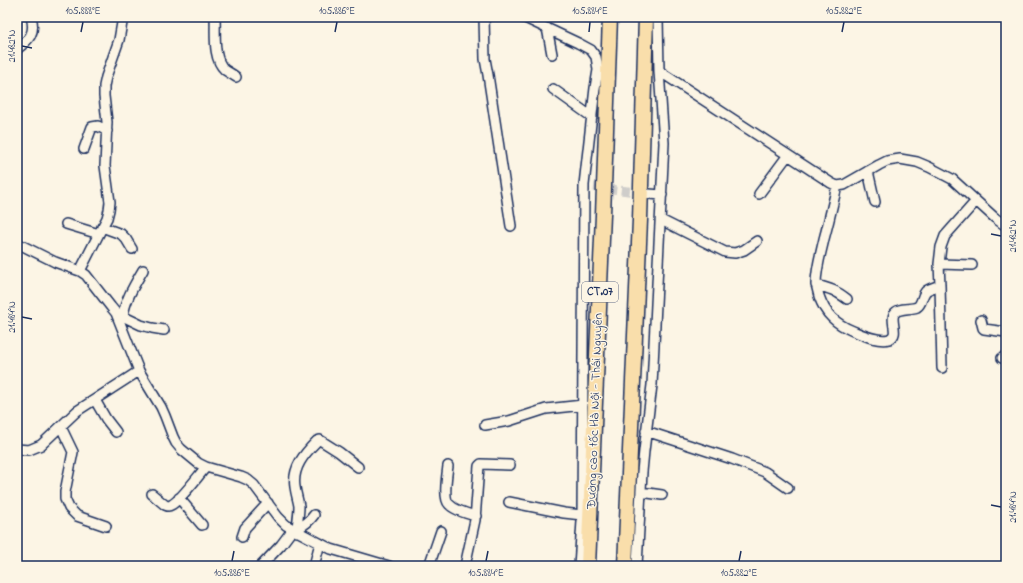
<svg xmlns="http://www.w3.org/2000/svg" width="1023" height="583" viewBox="0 0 1023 583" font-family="'Indie Flower',sans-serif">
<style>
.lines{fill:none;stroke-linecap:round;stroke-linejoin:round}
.minor-tunnel{stroke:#cfcdca;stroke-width:9;stroke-dasharray:9 4.5;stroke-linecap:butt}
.minor-casing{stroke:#1b2f5e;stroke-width:12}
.highway-casing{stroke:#1b2f5e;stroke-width:17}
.minor{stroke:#fcf5e5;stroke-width:9}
.highway{stroke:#f9deab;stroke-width:14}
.ticks{fill:none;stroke:#1b2f5e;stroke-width:1.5}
.labels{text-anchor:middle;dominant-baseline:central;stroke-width:3;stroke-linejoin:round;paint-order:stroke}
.shield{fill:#fcf5e5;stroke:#5e6a86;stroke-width:1}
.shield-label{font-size:12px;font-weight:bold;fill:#1b2f5e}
.street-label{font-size:13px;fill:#1b2f5e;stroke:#fcf5e5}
.neatline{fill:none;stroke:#1b2f5e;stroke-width:1.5}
.ticks-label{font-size:10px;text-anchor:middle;fill:#1b2f5e}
</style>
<rect width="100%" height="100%" fill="#fcf5e5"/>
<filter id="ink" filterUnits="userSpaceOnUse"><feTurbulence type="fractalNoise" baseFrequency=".025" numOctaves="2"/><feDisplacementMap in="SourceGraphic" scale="8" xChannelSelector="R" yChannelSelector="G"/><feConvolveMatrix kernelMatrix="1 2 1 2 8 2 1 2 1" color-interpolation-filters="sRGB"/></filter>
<g filter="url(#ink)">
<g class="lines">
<path class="minor-tunnel" d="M594,187L645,193"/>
<defs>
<path id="minor" d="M215,17C216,32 212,59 225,70C228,72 232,74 236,77
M484,17L485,59L488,75L511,226
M523,17L578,43L591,50L596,57L597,63L598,70L595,88L584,185L582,521L579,566
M547,28L552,54
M17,49C29,40 36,33 31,17
M659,71L831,183L837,186L844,185L879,165L887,161L900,159L917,162L929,167L952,179L995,218L1006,226
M553,89L592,117
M84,149L92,127L98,126L107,131
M868,171L875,202
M837,186C833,203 829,221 824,239C821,253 816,269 816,284C817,288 818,292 819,296C825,314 836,324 853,331C863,335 878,342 889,339C900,335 890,322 894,314C898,307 910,310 917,307C922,304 922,295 926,291C930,288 936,287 940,285
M649,194L662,195
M759,194L788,155
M661,220L725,252L735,253L744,250L757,241
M66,224L99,234
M102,227L121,234L126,239L132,249
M17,243L55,262L80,271L86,275L111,307L116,313L139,371L161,407L165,416L173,437L176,443L181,449L198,463L206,467L241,477L248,480L254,485L278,517L286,525L293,529L331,549L389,566
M939,264L972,265
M80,271L107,218L109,210L110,202L105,166L107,122L104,96V86L106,77L119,40L123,17
M816,285C831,289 835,290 847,299
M116,313L141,325L152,328L164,330
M123,316C125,300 135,284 143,270
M981,320L983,328L984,329L1006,332
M1002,358L1006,356
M942,368L940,285L939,264L941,247L945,236L976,201
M95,400L106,419L116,432
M485,425L509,421L546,409L583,405
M61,427L73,452L65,492V499L69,508L77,516L106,526
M646,431L732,459L765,472L788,488
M17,449L29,450L41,445L77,411L139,371
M448,466C447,475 443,498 449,504C454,510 468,514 476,516
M641,492L662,495
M152,494L165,505C168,506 168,507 171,505C180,501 198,476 206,467
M179,498L202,525
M509,502L564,513L582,515
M297,529C305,525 309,522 314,515
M297,532C297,523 299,515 299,506C298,500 296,494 295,487C292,468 304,454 317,441L320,440L339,452L358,467
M242,537L245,528L268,503
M261,566L281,545L293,529
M314,566L320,543
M429,566L441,531
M465,566L475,520L479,466L481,464L510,465
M637,566L642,472L644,451L652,385L664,143L659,71L658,17"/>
<path id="highway" d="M588,566L603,215L610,17
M625,566L640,220L646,17"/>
</defs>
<use href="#minor" class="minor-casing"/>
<use href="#highway" class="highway-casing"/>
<use href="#minor" class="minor"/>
<use href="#highway" class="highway"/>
</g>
</g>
<path class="ticks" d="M81,32L83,22M335,32L337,22M589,32L590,22M842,32L844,22M22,46L32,48M991,234L1001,236M22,317L32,319M991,505L1001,507M232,561L234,551M486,561L488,551M739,561L741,551"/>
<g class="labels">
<rect class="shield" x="582" y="282" width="36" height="20" rx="3"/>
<g class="shield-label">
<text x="600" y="292">CT.07</text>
</g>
<g class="street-label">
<text transform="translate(595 411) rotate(-88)">Đường cao tốc Hà Nội - Thái Nguyên</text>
</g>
</g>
<rect width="1023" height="583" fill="none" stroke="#fcf5e5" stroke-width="44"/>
<rect x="22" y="22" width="979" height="539" class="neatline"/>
<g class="ticks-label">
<text x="83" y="14">105.888°E</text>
<text x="337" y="14">105.886°E</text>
<text x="590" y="14">105.884°E</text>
<text x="844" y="14">105.882°E</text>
<text transform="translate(11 46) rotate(-90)" y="4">21.482°N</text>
<text transform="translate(1012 236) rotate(-90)" y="4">21.482°N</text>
<text transform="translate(11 317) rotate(-90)" y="4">21.484°N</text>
<text transform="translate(1012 507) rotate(-90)" y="4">21.484°N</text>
<text x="232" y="576">105.886°E</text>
<text x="486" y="576">105.884°E</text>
<text x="739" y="576">105.882°E</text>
</g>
</svg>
